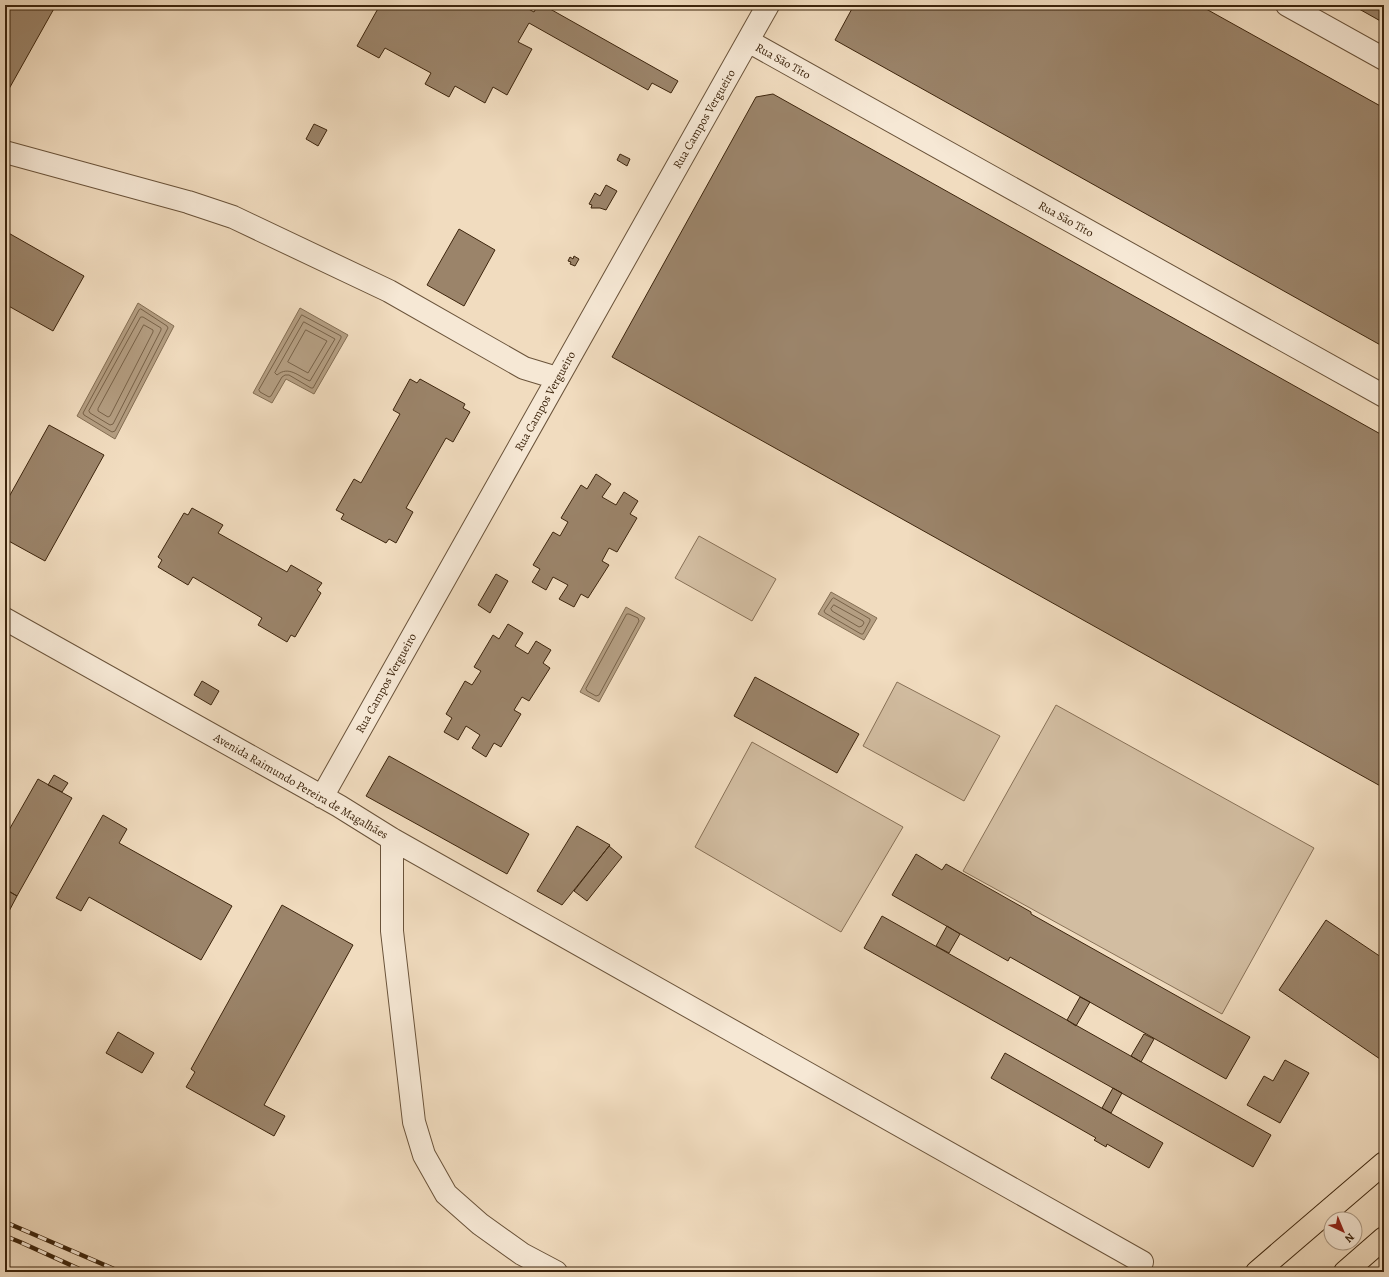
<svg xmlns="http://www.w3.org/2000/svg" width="1389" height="1277" viewBox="0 0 1389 1277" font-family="Alegreya,serif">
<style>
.green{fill:#d2bda1;stroke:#887157}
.water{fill:#b49e82;stroke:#846e53}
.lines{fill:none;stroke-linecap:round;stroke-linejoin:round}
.shore{stroke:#786248;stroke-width:1}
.building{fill:#9b846a;stroke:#3d250d}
.minor-casing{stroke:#6a533a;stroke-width:24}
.highway-casing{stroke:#3d250d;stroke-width:24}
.minor{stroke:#f6e8d5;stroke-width:22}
.highway{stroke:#f1dcbf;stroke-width:22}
.rail-casing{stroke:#3d250d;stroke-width:4.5}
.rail{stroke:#f6e8d5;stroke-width:3;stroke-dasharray:9;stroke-linecap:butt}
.labels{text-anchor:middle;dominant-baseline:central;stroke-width:3.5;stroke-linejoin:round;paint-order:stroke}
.street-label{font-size:12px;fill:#3d250d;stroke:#f6e8d5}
</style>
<rect width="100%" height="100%" fill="#f1dcbf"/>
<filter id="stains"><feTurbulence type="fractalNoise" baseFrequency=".005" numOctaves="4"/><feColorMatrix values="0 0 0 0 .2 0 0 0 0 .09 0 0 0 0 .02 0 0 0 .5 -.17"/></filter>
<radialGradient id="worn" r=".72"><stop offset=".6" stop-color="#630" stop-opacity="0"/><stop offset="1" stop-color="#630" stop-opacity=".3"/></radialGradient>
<path class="green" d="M699,536L776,579L752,621L675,578Z
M897,682L1000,736L964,801L863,746Z
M1056,705L1314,848L1222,1014L963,871Z
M752,742L903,827L841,932L695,847Z"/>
<path class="water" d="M138,303L174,326L115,439L77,416Z
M300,308L348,335L314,394L286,379L272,403L253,393Z
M831,592L877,618L864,640L818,614Z
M626,607L645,618L599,702L580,692Z"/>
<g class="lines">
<path class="shore" d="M141,309L167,326L168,328L115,431L112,432L84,415L83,413L139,310Z
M302,315L341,336V338L313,388H311L289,375H285L282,377L271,396L269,397L260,392L259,390Z
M141,317H143L161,328V330L113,424L110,425L90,413L89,411Z
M304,322L335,339L310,381C299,377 289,365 277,375L275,373Z
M144,325L153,330V332L110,416L108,417L98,411V409Z
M306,330L327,341L308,373L288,362Z
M834,598L870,619V621L863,634H861L825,613L824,611L832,599Z
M834,605L863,621L864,623L862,626L859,627L832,611L831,609Z
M627,614H629L638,618L639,621L599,695L596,696L587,691L586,689Z"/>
</g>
<path class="building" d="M5,5H56L5,96Z
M380,5H521L534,12L538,5H543L678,81L671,93L652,83L648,90L529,23L518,42L532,49L507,95L493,87L485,103L455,86L449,97L425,84L431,73L385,48L379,58L357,46Z
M854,5H1199L1384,108V347L835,40Z
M1352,5H1384V23Z
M773,94L1384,436V788L612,357L756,97Z
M314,124L327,130L318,146L306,139Z
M620,154L630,159L627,166L617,160Z
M606,185L617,191L606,210L600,208H591L592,205L589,204L595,193L600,196Z
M459,229L495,250L464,306L427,285Z
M5,231L84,276L53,331L5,304Z
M574,256L579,259L575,266L570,264L571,262L568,261L570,257L573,259Z
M410,379L417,383L420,379L465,404L463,408L470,412L453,442L446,438L406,508L413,512L396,543L389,539L386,543L341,519L344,514L336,510L354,479L361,483L400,414L393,410Z
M49,425L104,455L45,561L5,539V504Z
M596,474L611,484L602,497L616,505L624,492L638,501L630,514L637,518L617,552L609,548L602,561L609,565L588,598L581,594L574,607L559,599L568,585L553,577L546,590L532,582L540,569L533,565L553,532L560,536L568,522L561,518L581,485L587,489Z
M192,508L223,525L218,533L287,572L291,565L322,583L317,590L321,593L295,637L291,635L287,642L258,625L262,618L193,577L188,585L158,567L162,560L158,557L184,513L188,515Z
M496,574L508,581L490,613L478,605Z
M508,624L523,633L515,646L528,654L536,641L551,650L543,663L550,668L529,701L522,697L514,710L521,714L501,747L494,743L486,757L472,748L480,735L466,726L458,740L444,732L452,718L446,714L465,681L472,685L481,671L474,667L493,635L499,639Z
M755,677L859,734L837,773L734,716Z
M202,681L219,691L211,705L194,695Z
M389,756L529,834L507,874L366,796Z
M54,775L68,783L62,792L48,785Z
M38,779L72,798L17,896L5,889V837Z
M103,815L127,829L119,843L232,906L201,960L89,897L81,911L56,898Z
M577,826L610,845L562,905L537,891Z
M609,846L622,857L587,901L574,891Z
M916,854L942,870L946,864L1031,912V914L1250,1037L1226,1079L1010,957L1008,961L892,895Z
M5,889L17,896L7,915L5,914Z
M282,905L353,945L264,1105L285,1116L274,1136L186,1087L195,1072L191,1069Z
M882,916L1271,1135L1253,1167L864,948Z
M1326,920L1384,959V1053L1380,1059L1279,990Z
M947,926L960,934L949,953L936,946Z
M1080,997L1090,1002L1076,1026L1067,1020Z
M118,1032L154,1053L142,1073L106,1053Z
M1144,1034L1154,1039L1141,1062L1131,1056Z
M1005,1053L1163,1143L1149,1168L1107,1144L1106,1147L1094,1140L1096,1138L991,1078Z
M1285,1060L1309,1073L1280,1123L1247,1105L1264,1076L1273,1081Z
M1113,1088L1122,1093L1111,1113L1102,1108Z"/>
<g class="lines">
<defs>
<path id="minor" d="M1287,5L1384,59
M748,41L1384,396
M5,152L188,202L233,217L389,291L524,368L557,378
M5,619L339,806L392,839L1142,1262
M322,797L768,5
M392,839V931L414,1122L424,1155L446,1194L480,1224L522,1254L556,1272"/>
<path id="highway" d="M1257,1272L1384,1163
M1345,1272L1384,1238"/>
</defs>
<use href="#minor" class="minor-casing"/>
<use href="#highway" class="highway-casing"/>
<use href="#minor" class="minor"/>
<use href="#highway" class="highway"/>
<defs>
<path id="rail" d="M5,1222L121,1272
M5,1236L20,1242L86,1272"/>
</defs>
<use href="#rail" class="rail-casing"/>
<use href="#rail" class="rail"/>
</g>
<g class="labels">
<g class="street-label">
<text transform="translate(783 61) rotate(29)">Rua São Tito</text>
<text transform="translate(704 119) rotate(-60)">Rua Campos Vergueiro</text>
<text transform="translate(1066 219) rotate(29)">Rua São Tito</text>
<text transform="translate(545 401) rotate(-61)">Rua Campos Vergueiro</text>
<text transform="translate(386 683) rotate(-61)">Rua Campos Vergueiro</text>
<text transform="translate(301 786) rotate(30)">Avenida Raimundo Pereira de Magalhães</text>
</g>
</g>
<rect width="1389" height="1277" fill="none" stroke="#f1dcbf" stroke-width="20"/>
<rect x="6" y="6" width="1377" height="1265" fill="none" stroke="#3d250d" stroke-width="2"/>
<rect x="10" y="10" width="1369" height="1257" fill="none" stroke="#3d250d"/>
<g transform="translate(1343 1231) rotate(136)"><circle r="19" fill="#f6e8d5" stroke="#ac9a85"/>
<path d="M0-3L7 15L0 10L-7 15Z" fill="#8f2418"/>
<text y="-6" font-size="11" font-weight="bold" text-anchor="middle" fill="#3d250d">N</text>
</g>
<rect width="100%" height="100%" filter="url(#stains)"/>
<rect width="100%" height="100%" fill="url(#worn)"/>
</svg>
